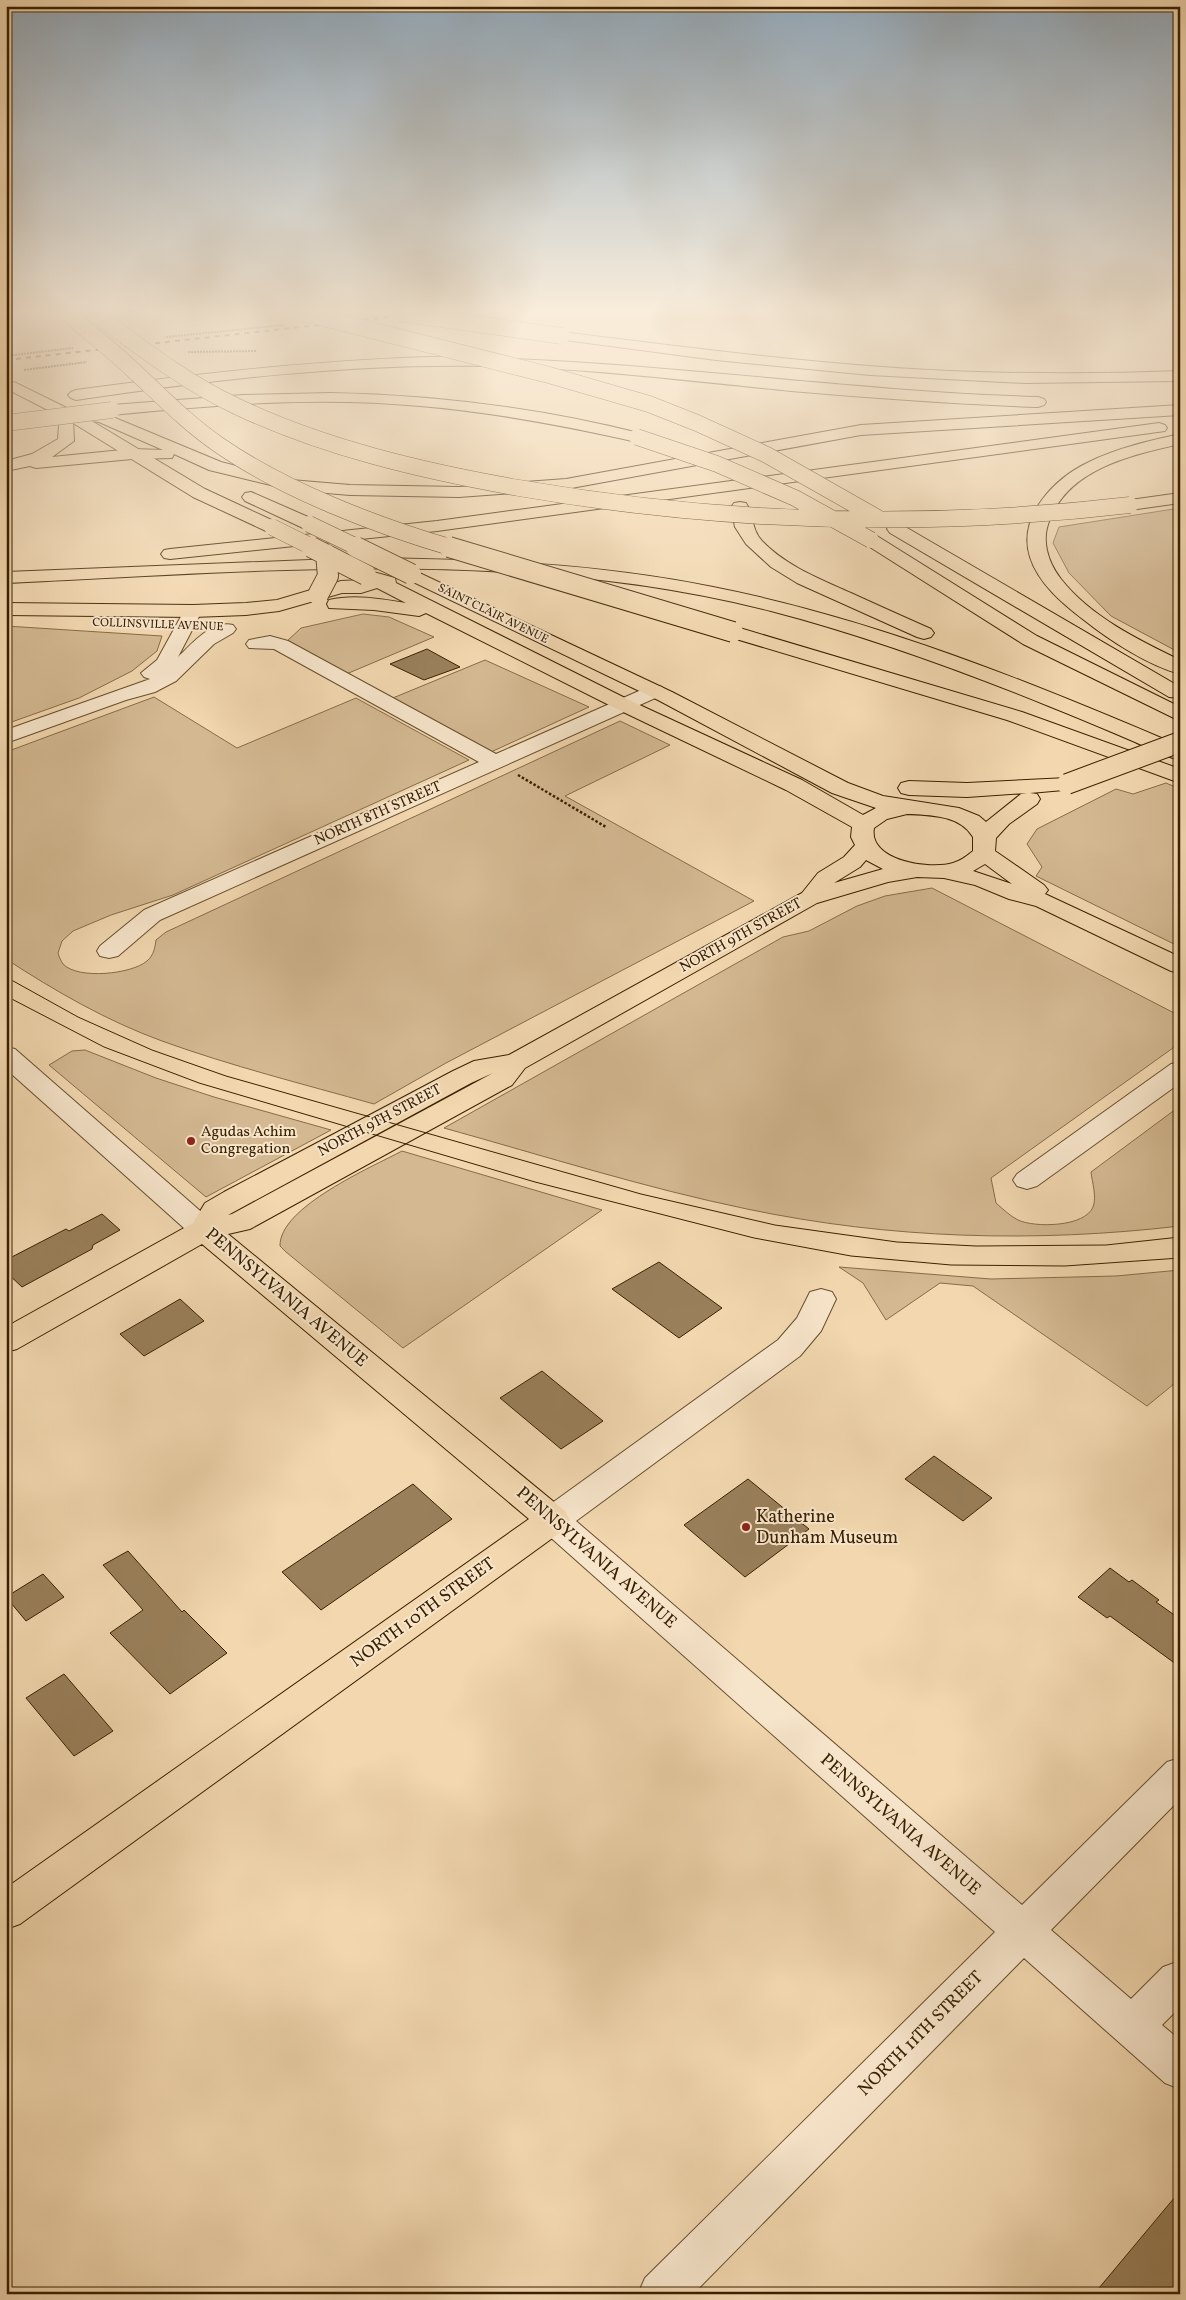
<svg xmlns="http://www.w3.org/2000/svg" width="1186" height="2300" viewBox="0 0 1186 2300" font-family="Vollkorn,serif">
<style>
.green{fill:#d3b891;stroke:#866c48}
.building{fill:#99805b;stroke:#392100}
.lines{fill:none;stroke-linecap:round;stroke-linejoin:round}
.minor-casing{stroke:#674e2c;stroke-width:2}
.major-casing{stroke:#392100;stroke-width:2}
.highway-casing{stroke:#392100;stroke-width:2}
.path-far1{stroke:#392100;stroke-width:2;stroke-dasharray:2 1;stroke-linecap:butt}
.path{stroke:#392100;stroke-width:2.5;stroke-dasharray:2.5 2;stroke-linecap:butt}
.minor{fill:#f7e5cb;fill-rule:evenodd}
.major{fill:#f2d7af;fill-rule:evenodd}
.highway{fill:#f2d7af;fill-rule:evenodd}
.tram{stroke:#392100;stroke-width:1}
.rail{stroke:#392100;stroke-width:2;stroke-dasharray:5 5;stroke-linecap:butt}
.major-bridge-far1-casing{stroke:#392100;stroke-width:17;stroke-linecap:butt}
.major-bridge-casing{stroke:#392100;stroke-width:22;stroke-linecap:butt}
.highway-bridge-far1-casing{stroke:#392100;stroke-width:17;stroke-linecap:butt}
.highway-bridge-casing{stroke:#392100;stroke-width:22;stroke-linecap:butt}
.major-bridge-far1{stroke:#f2d7af;stroke-width:16}
.major-bridge{stroke:#f2d7af;stroke-width:20}
.highway-bridge-far1{stroke:#f2d7af;stroke-width:16}
.highway-bridge{stroke:#f2d7af;stroke-width:20}
.poi-dot{fill:#8f2418;stroke:#f7e5cb;stroke-width:2}
.labels{text-anchor:middle;dominant-baseline:central;stroke-width:4;stroke-linejoin:round;paint-order:stroke}
.far-street-label{font-size:12px;fill:#392100;stroke:#f7e5cb}
.street-label{font-size:15px;fill:#392100;stroke:#f7e5cb}
.poi-label{font-size:15px;fill:#392100;stroke:#f7e5cb;text-anchor:start}
.near-street-label{font-size:18px;fill:#392100;stroke:#f7e5cb}
.near-poi-label{font-size:18px;fill:#392100;stroke:#f7e5cb;text-anchor:start}
</style>
<rect width="100%" height="100%" fill="#f2d7af"/>
<filter id="stains"><feTurbulence type="fractalNoise" baseFrequency=".004" numOctaves="4"/><feColorMatrix values="0 0 0 0 .2 0 0 0 0 .09 0 0 0 0 .02 0 0 0 .5 -.17"/></filter>
<radialGradient id="worn" r=".72"><stop offset=".6" stop-color="#630" stop-opacity="0"/><stop offset="1" stop-color="#630" stop-opacity=".3"/></radialGradient>
<path class="green" d="M1180,508V653L1111,616L1069,573L1053,543L1059,527Z
M363,614L389,617L434,637L344,675L286,642L301,628Z
M6,626L162,636L157,651L132,671L79,698L6,724Z
M485,660L589,707L491,752L388,700Z
M154,697L237,748L356,698L469,760L173,895L111,915L73,931L62,941L58,953C59,957 61,961 63,964C78,980 132,974 147,961C154,955 155,947 156,940L166,932L620,721L670,745L565,796L754,901L446,1063L374,1104C303,1084 231,1066 162,1041C107,1021 55,991 6,959V752Z
M1166,783L1180,789V947L1036,876L1042,867L1027,844L1037,829L1116,789L1133,794Z
M932,888L1180,1016V1043L991,1178L996,1203C1003,1209 1010,1216 1018,1220C1035,1228 1085,1227 1093,1207C1097,1197 1092,1182 1091,1172L1180,1106V1226C1035,1243 890,1239 747,1209C645,1188 545,1156 444,1128L783,937L809,931L857,906L885,896Z
M85,1050L156,1078L214,1097L331,1130L206,1197L49,1065L72,1051Z
M402,1151L602,1210L403,1348L286,1252L280,1246C279,1207 372,1167 402,1151Z
M839,1267L991,1279L1116,1276L1180,1270V1379L1147,1406L973,1286L940,1283L886,1320L863,1283Z"/>
<path class="building" d="M427,649L460,667L424,680L390,664Z
M102,1214L120,1230L93,1245L92,1249L22,1287L6,1272V1260L66,1229L69,1231Z
M659,1262L722,1308L679,1338L612,1289Z
M180,1299L204,1321L144,1356L120,1334Z
M542,1371L603,1421L561,1449L500,1398Z
M934,1456L992,1498L963,1521L905,1479Z
M748,1479L809,1529L745,1577L684,1525Z
M413,1484L452,1519L321,1610L282,1572Z
M128,1551L182,1612L184,1610L227,1653L170,1694L110,1633L143,1610L103,1565Z
M1110,1568L1129,1582L1132,1580L1159,1600L1156,1602L1180,1619V1667L1110,1616L1107,1618L1078,1597Z
M43,1574L64,1597L26,1621L6,1597Z
M64,1674L113,1731L74,1756L26,1698Z
M1180,2191V2294H1094Z"/>
<g class="lines">
<defs>
<path id="minor" d="M193,605L200,607L202,611L178,657C192,644 211,620 233,625L236,629L233,633L214,644L176,681L155,692L126,700L6,743V730L150,679L144,677L141,673L157,660L184,611L186,607Z
M270,636L288,641L496,754L648,687L655,685L662,687L665,691L662,695L160,920L118,956L109,958L100,956L97,951L100,946L144,910L479,762L274,649L249,648L246,644L249,640Z
M6,1047L15,1049L214,1223L218,1230L214,1237L204,1240L194,1237L6,1069Z
M1180,1062V1083L1037,1186L1027,1189L1017,1186L1013,1180L1017,1174L1171,1064Z
M821,1289L832,1292L836,1299L821,1331L800,1356L576,1521L1022,1905L1167,1762L1180,1758V1799L1051,1930L1131,1999L1163,1967L1177,1962L1180,1963V2007L1162,2025L1180,2040V2089L1165,2083L1024,1958L693,2294H638L645,2278L995,1932L541,1529L536,1520L541,1511L778,1340L797,1318L810,1292Z"/>
<path id="major" d="M14,382L85,417L205,489L278,523L281,527L278,531H266L193,497L73,423L9,390L6,387L9,384Z
M251,492L315,520L318,524L315,528H303L245,501L242,497L245,493Z
M411,569L672,692L848,783L883,796L959,808L979,816L986,822L1021,794L1027,793L967,797L909,795L901,793L898,788L901,783L909,781L967,783L1067,778L1075,779L1078,784L1075,789L1030,793L1037,794L1040,799L1037,804L1009,824L996,838L995,851L1044,885L1048,890L1045,894L1180,957V973L1171,971L1036,906L1009,899L975,885L944,878L917,877L888,882L817,903L525,1068L512,1085L250,1229L228,1234L565,1511L570,1520L565,1529L20,1924L6,1929V1888L529,1519L202,1244L17,1349L6,1352V1327L193,1223L205,1203L224,1192L453,1071L474,1061L509,1055L802,893L818,873L844,857L855,845L851,837L852,827L786,790L617,709L426,613L419,616L374,610L329,608L327,604L329,600C354,594 382,599 406,603L377,588L361,593H342L279,611L246,615L193,617L6,615V603L193,605L246,603L277,600L341,581L362,580L357,575L360,571L366,570L395,578L396,583L631,701L802,780L863,815L876,808L832,793L658,700L405,578L402,574L405,570ZM907,814C930,815 960,815 973,837V851C967,856 960,861 953,863C930,870 868,861 874,828L887,819ZM866,860L883,869L834,883L860,867ZM985,864L1012,884L973,871ZM493,1073L232,1214L228,1215L471,1083Z"/>
<path id="highway" d="M562,332C691,348 820,365 949,371C1026,374 1103,374 1180,371V381L1025,383L870,375L716,360L557,339L555,336Z
M427,357C632,357 834,391 1038,397L1044,399L1046,402L1044,405L1038,407C955,404 873,398 791,391C690,381 588,368 487,366C349,363 212,380 76,400L71,398L68,395L71,392L76,390C193,374 309,361 427,357Z
M330,393C436,395 540,408 643,434L645,437L643,440L637,442C565,426 493,412 420,406C317,396 214,405 112,415L106,413L104,410L106,407L112,405L243,395Z
M1180,405V415L861,435L566,489L459,497L350,495L291,490L209,470L174,454L172,458L132,459L36,468L30,466L6,471V461L32,454L58,439L59,425L56,413L58,410L64,408L108,415L221,462L291,480L350,485L459,487L566,479L861,425ZM73,419L99,422L163,450L132,449L52,457L74,441Z
M1159,423L1165,425L1167,428L1165,431L437,531L170,559L164,558L161,554L164,550L170,549L437,521Z
M1180,434V444C1132,455 1070,468 1050,519C1041,539 1047,561 1061,579C1090,616 1138,640 1180,660V674C1149,666 1109,640 1084,620C1063,604 1038,583 1030,557C1017,516 1055,478 1089,462C1117,448 1149,441 1180,434Z
M1180,493V503L1130,510L1124,509L1121,505L1124,501L1130,500Z
M740,502L746,503C754,515 751,529 762,541C786,566 820,579 851,593C877,605 904,617 931,629L934,633L931,637L924,639L917,637L797,583L771,567L746,544L735,527L731,507L734,503Z
M896,524L902,525L1180,687V698L1169,697L890,533L887,529L890,525Z
M871,535L877,536L1037,636L1180,707V721L1023,644L865,544L862,540L865,536Z
M360,558C479,559 596,563 713,587C875,619 1028,681 1180,746V760C1164,756 1150,749 1135,742C1107,730 1079,718 1051,707C960,670 867,636 771,611C522,547 260,571 6,583V572Z
M733,626L1022,712L1180,769V783L1007,720L726,636L723,632L726,628Z"/>
</defs>
<use href="#minor" class="minor-casing"/>
<use href="#major" class="major-casing"/>
<use href="#highway" class="highway-casing"/>
<path class="path-far1" d="M166,337L284,325
M188,352L257,351
M6,356L73,348
M24,370L87,362"/>
<path class="path" d="M518,775L606,827"/>
<use href="#minor" class="minor"/>
<use href="#major" class="major"/>
<use href="#highway" class="highway"/>
<path class="tram" d="M6,977L78,1017L152,1050L226,1076L641,1194L775,1225L897,1242L976,1246L1106,1245L1180,1237
M6,996L104,1047L199,1083L535,1182L754,1238L851,1256L951,1265L1065,1266L1180,1258"/>
<path class="rail" d="M6,360L425,313"/>
<defs>
<path id="major-bridge-far1" d="M309,524L359,548
M272,527L314,548"/>
<path id="major-bridge" d="M311,547L366,575
M356,547L411,574
M318,595L328,576L326,554
M1067,784L1180,742"/>
<path id="highway-bridge-far1" d="M67,313C89,332 112,350 133,370C161,396 187,423 219,445C284,490 377,526 453,548
M304,313L549,375L649,404L697,423L767,455L878,518
M398,313L562,336
M101,318C144,350 187,383 236,406C324,448 423,471 519,488C721,523 926,529 1130,505
M6,423L112,410
M637,437L717,464L795,498L871,540"/>
<path id="highway-bridge" d="M449,547L733,632"/>
</defs>
<use href="#major-bridge-far1" class="major-bridge-far1-casing"/>
<use href="#major-bridge" class="major-bridge-casing"/>
<use href="#highway-bridge-far1" class="highway-bridge-far1-casing"/>
<use href="#highway-bridge" class="highway-bridge-casing"/>
<use href="#major-bridge-far1" class="major-bridge-far1"/>
<use href="#major-bridge" class="major-bridge"/>
<use href="#highway-bridge-far1" class="highway-bridge-far1"/>
<use href="#highway-bridge" class="highway-bridge"/>
</g>
<linearGradient id="sky" x2="0" y2="1"><stop stop-color="#93a9ba"/><stop offset="0.49" stop-color="#f9eddb"/><stop offset="1" stop-color="#f9eddb" stop-opacity="0"/></linearGradient>
<rect width="1186" height="635" fill="url(#sky)"/>
<g class="poi-dot">
<circle cx="191" cy="1141" r="5"/>
<circle cx="746" cy="1527" r="5"/>
</g>
<g class="labels">
<g class="far-street-label">
<text transform="translate(493 614) rotate(26)">SAINT CLAIR AVENUE</text>
<text transform="translate(158 625) rotate(2)">COLLINSVILLE AVENUE</text>
</g>
<g class="street-label">
<text transform="translate(378 814) rotate(-24)">NORTH 8TH STREET</text>
<text transform="translate(741 936) rotate(-29)">NORTH 9TH STREET</text>
<text transform="translate(380 1121) rotate(-28)">NORTH 9TH STREET</text>
</g>
<g class="poi-label">
<text x="201" y="1132">Agudas Achim<tspan x="201" dy="17">Congregation</tspan></text>
</g>
<g class="near-street-label">
<text transform="translate(286 1298) rotate(40)">PENNSYLVANIA AVENUE</text>
<text transform="translate(596 1558) rotate(41)">PENNSYLVANIA AVENUE</text>
<text transform="translate(423 1613) rotate(-36)">NORTH 10TH STREET</text>
<text transform="translate(900 1825) rotate(41)">PENNSYLVANIA AVENUE</text>
<text transform="translate(921 2034) rotate(-45)">NORTH 11TH STREET</text>
</g>
<g class="near-poi-label">
<text x="756" y="1517">Katherine<tspan x="756" dy="21">Dunham Museum</tspan></text>
</g>
</g>
<rect width="1186" height="2300" fill="none" stroke="#f2d7af" stroke-width="25"/>
<rect x="8" y="8" width="1171" height="2285" fill="none" stroke="#392100" stroke-width="2.5"/>
<rect x="12" y="12" width="1161" height="2275" fill="none" stroke="#392100"/>
<rect width="100%" height="100%" filter="url(#stains)"/>
<rect width="100%" height="100%" fill="url(#worn)"/>
</svg>
